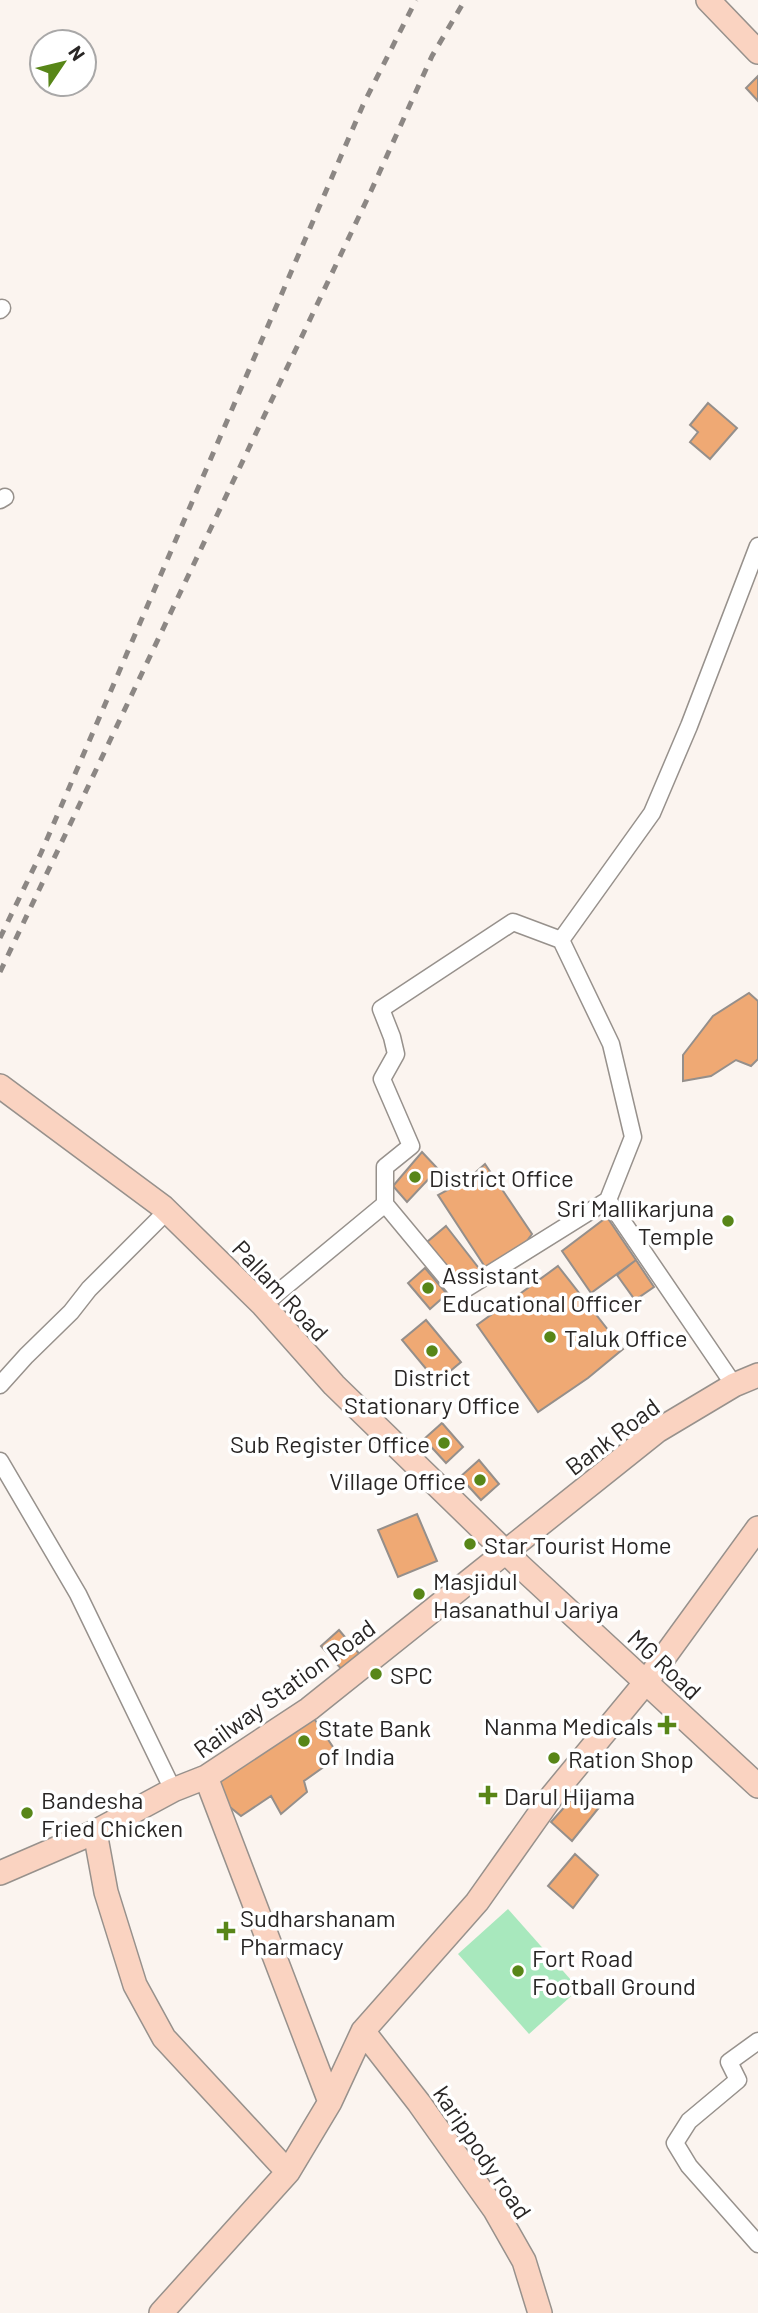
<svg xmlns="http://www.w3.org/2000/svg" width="758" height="2313" viewBox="0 0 758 2313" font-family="Barlow,sans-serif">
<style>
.green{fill:#a8e8bd}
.building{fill:#efa974;stroke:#958f8b;stroke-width:2}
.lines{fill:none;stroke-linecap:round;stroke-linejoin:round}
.street-casing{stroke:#97918c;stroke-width:19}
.secondary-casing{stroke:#97918c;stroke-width:26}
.street{stroke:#fff;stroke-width:16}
.secondary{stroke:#fad3c1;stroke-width:23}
.rail{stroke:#8c8784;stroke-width:5;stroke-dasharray:9 9;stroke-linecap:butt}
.poi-dot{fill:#588618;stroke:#fff;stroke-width:2.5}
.labels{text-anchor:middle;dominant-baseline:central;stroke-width:7;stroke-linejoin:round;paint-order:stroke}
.poi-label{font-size:24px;fill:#292625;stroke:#fff;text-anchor:start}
.street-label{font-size:24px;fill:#292625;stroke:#fff}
</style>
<rect width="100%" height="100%" fill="#fbf4ef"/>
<path class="green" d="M508,1909L579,1989L529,2034L458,1954Z"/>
<path class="building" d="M758,76V101L746,88Z
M708,403L737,428L710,459L690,442L698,432L690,425Z
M749,993L758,1001V1059L751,1066L736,1060L711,1076L683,1081V1055L713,1016Z
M422,1152L438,1169L407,1202L393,1186Z
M485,1164L532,1234L521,1249L487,1270L438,1195L468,1179Z
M607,1217L636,1260L591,1293L562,1251Z
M446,1226L481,1271L461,1283L427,1242Z
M636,1260L654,1287L635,1300L617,1275Z
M558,1266L623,1349L588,1378L538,1412L477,1325Z
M425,1268L447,1294L430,1309L408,1283Z
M426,1320L461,1362L437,1382L402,1340Z
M442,1423L463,1447L446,1463L424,1439Z
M479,1460L499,1484L481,1500L460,1477Z
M417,1514L437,1561L398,1577L378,1530Z
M339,1630L362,1657L343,1671L321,1646Z
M311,1714L339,1756L304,1781L307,1792L281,1814L271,1796L241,1816L225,1803L213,1781Z
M577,1793L601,1805L572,1841L551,1822Z
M575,1854L598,1875L573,1908L548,1886Z"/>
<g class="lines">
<defs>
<path id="street" d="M0,310L2,308
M0,500L5,497
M608,1200L633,1137L611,1044L561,940L652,813L689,726L758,546
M385,1204V1167L411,1146L382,1079L396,1054L392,1037L381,1009L513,922L561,940
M263,1305L385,1204L459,1293L608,1200L734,1385
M0,1385L26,1356L71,1312L89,1289L167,1211
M0,1461L78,1594L173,1790
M758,2041L729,2062L738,2080L689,2121L675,2143L689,2166L758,2244"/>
<path id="secondary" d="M708,0L758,52
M0,1086L163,1207L263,1305L334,1385L519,1565L758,1786
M206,1777L330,2102
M95,1832L106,1892L135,1985L164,2038L288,2172
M0,1873L95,1832L173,1790L206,1777L309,1709L657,1431L734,1385L758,1375
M363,2031L419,2103L495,2210L524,2261L540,2313
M161,2313L288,2172L330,2102L363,2031L477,1902L552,1796L646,1682L758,1528"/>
</defs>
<use href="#street" class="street-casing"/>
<use href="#secondary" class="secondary-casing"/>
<use href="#street" class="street"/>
<use href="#secondary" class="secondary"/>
<path class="rail" d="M0,938L41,853L363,105L416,0
M0,972L371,191L432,56L465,0"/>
</g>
<g class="poi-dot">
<circle cx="415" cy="1177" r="7"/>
<circle cx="728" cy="1221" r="7"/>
<circle cx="428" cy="1288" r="7"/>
<circle cx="550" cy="1337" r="7"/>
<circle cx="432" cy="1351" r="7"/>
<circle cx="444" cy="1443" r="7"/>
<circle cx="480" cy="1480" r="7"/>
<circle cx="470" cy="1544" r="7"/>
<circle cx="419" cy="1594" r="7"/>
<circle cx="376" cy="1674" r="7"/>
<path d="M663.5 1714.5h7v7h7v7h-7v7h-7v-7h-7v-7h7z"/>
<circle cx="304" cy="1741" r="7"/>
<circle cx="554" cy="1758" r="7"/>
<path d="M484.5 1784.5h7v7h7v7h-7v7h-7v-7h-7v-7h7z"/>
<circle cx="27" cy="1813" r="7"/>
<path d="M222.5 1920.5h7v7h7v7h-7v7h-7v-7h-7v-7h7z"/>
<circle cx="518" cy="1971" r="7"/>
</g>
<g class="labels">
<g class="poi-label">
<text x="429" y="1177">District Office</text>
<text x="714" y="1207" text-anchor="end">Sri Mallikarjuna<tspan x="714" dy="28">Temple</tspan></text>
<text x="442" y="1274">Assistant<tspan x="442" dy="28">Educational Officer</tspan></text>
<text x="564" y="1337">Taluk Office</text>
<text x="432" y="1376" text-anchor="middle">District<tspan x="432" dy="28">Stationary Office</tspan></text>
<text x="430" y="1443" text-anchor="end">Sub Register Office</text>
<text x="466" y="1480" text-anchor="end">Village Office</text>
<text x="484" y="1544">Star Tourist Home</text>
<text x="433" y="1580">Masjidul<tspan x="433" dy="28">Hasanathul Jariya</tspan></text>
<text x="390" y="1674">SPC</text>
<text x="653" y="1725" text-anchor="end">Nanma Medicals</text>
<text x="318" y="1727">State Bank<tspan x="318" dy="28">of India</tspan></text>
<text x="568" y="1758">Ration Shop</text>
<text x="504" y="1795">Darul Hijama</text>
<text x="41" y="1799">Bandesha<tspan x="41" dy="28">Fried Chicken</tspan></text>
<text x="240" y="1917">Sudharshanam<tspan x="240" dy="28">Pharmacy</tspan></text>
<text x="532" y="1957">Fort Road<tspan x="532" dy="28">Football Ground</tspan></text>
</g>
<g class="street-label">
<text transform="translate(281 1290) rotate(47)">Pallam Road</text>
<text transform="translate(612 1436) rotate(-37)">Bank Road</text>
<text transform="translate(665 1664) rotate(43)">MG Road</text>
<text transform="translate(284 1688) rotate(-36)">Railway Station Road</text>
<text transform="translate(483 2152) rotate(56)">karippody road</text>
</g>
</g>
<g transform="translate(63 63) rotate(55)"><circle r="33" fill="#ffffff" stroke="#a9a8a8" stroke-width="2"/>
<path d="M0-5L12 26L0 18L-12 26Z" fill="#588618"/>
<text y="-10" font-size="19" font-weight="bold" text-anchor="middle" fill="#292625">N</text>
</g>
</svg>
